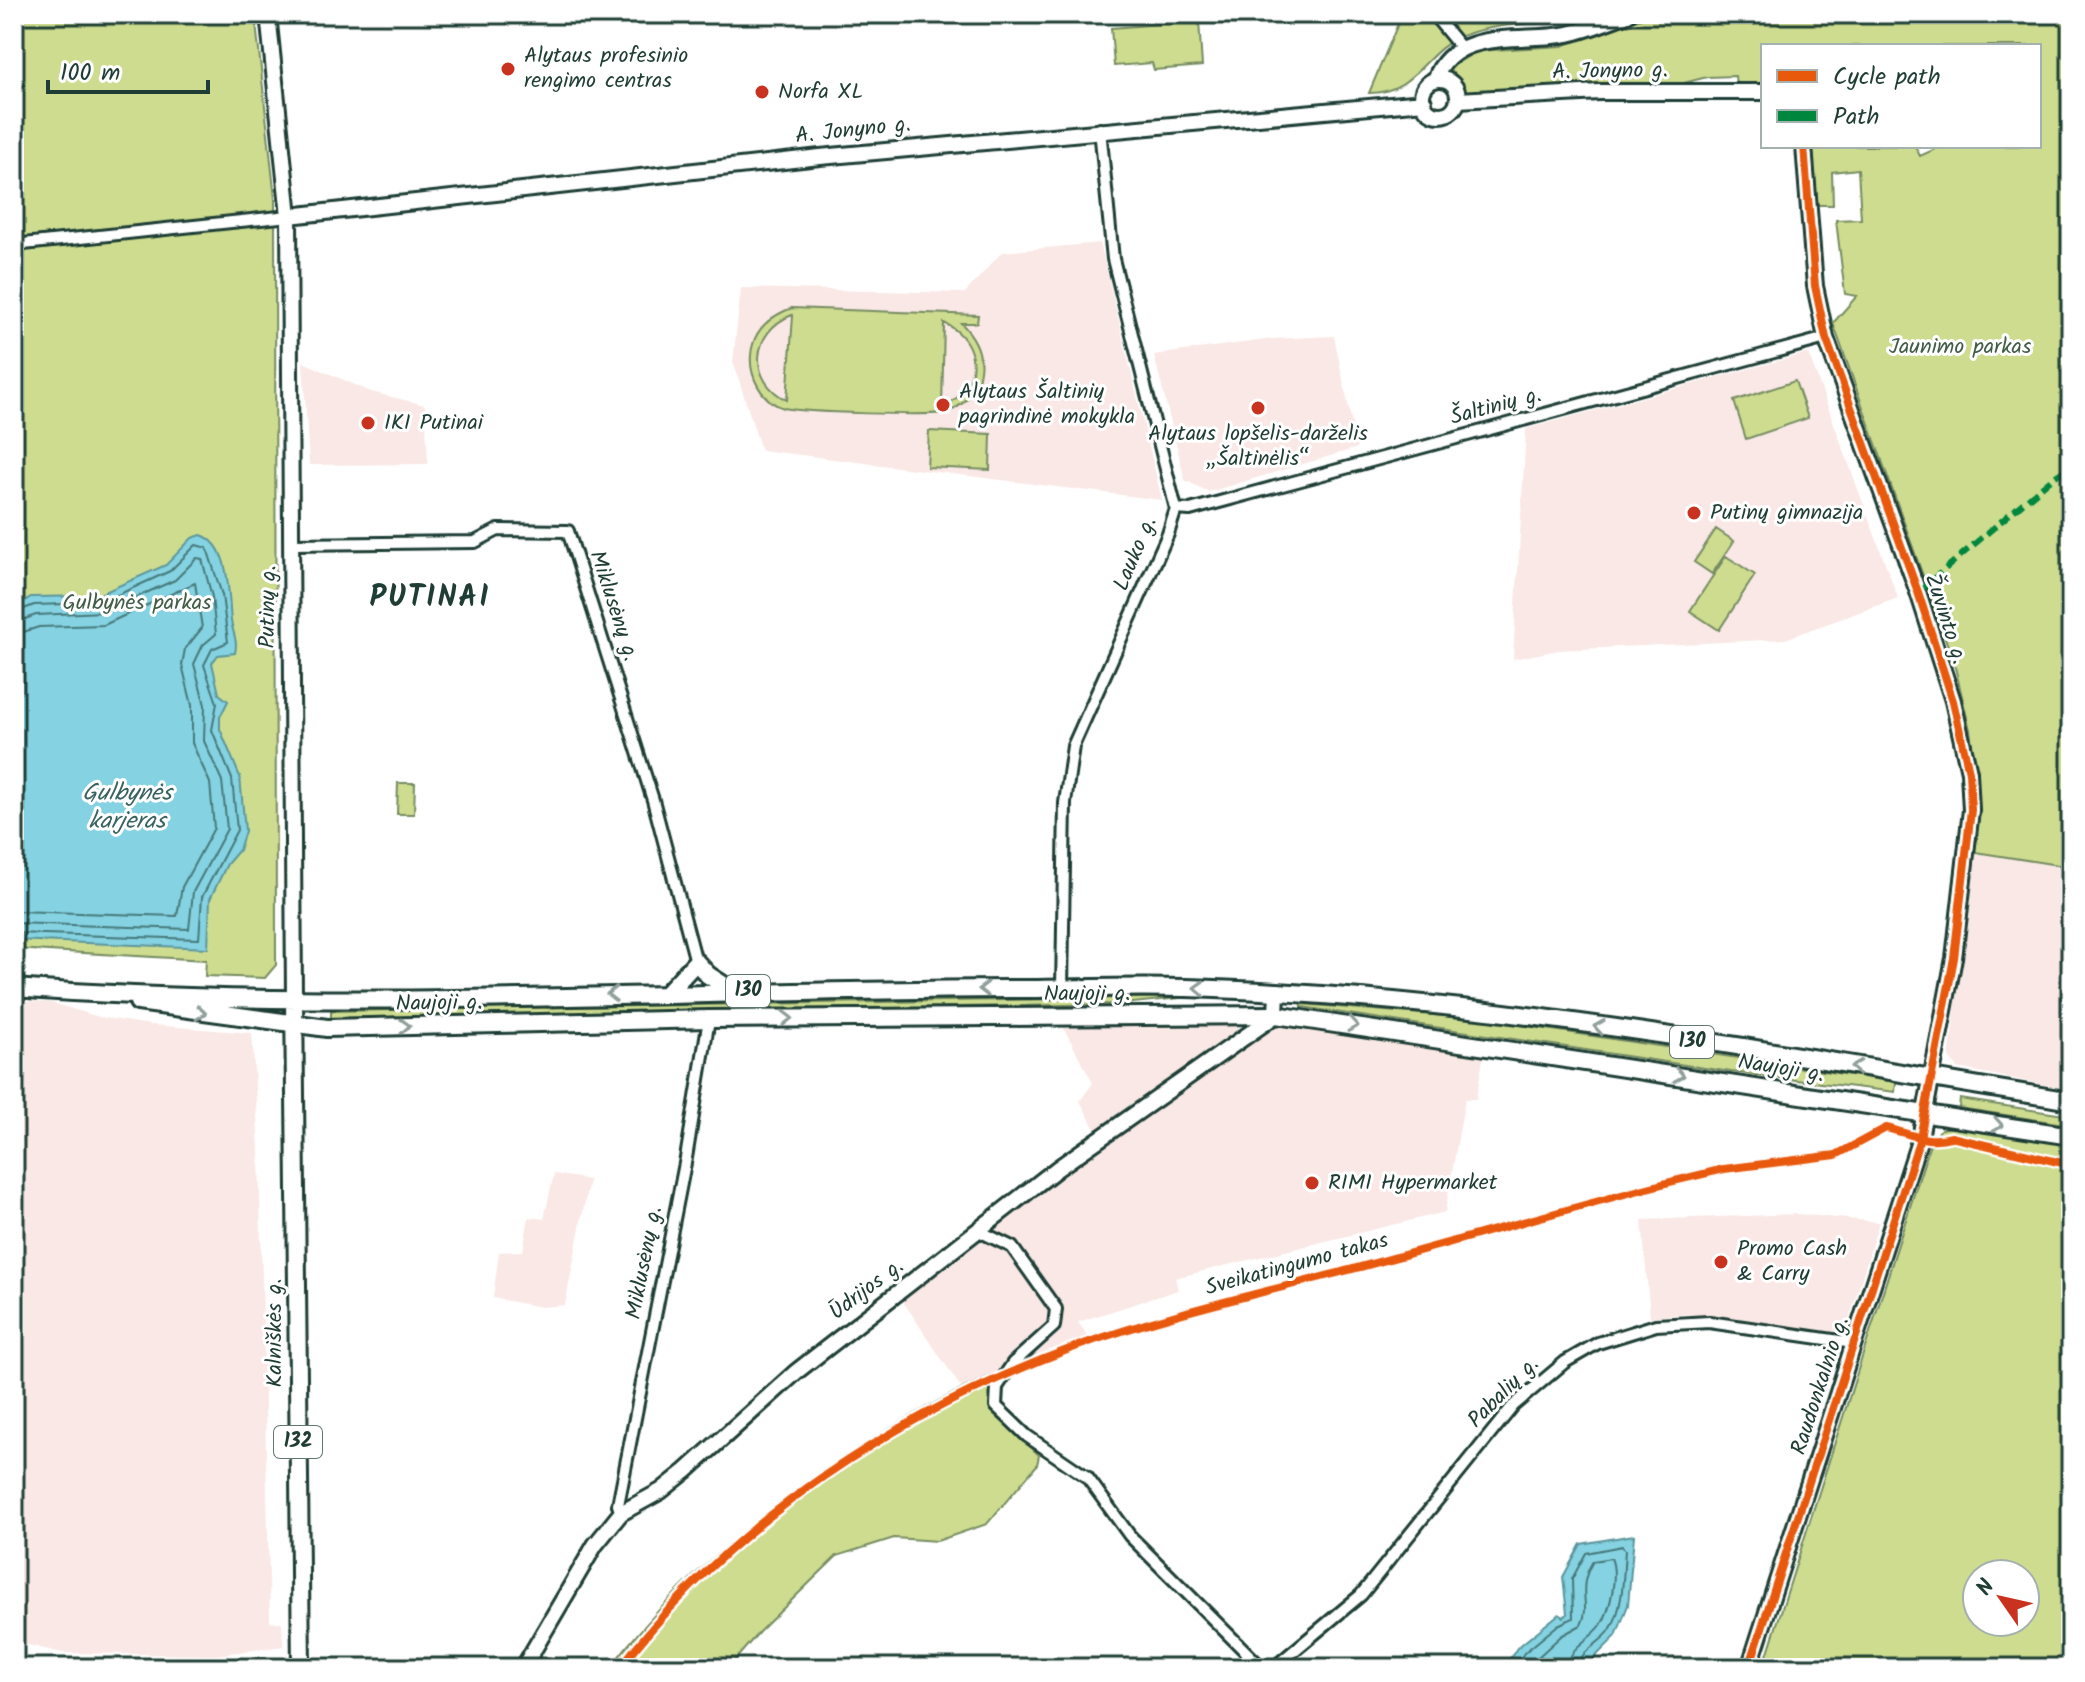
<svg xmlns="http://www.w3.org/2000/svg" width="2085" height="1682" viewBox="0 0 2085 1682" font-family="Kalam,sans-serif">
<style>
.built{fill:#f9e8e5}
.green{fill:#cddc8f;stroke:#768c62;stroke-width:2;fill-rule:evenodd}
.water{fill:#84d2e2;stroke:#5c969c;stroke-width:2}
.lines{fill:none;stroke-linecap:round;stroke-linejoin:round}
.shore{stroke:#47797a;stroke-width:2}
.street-casing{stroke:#1f3d34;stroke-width:16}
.secondary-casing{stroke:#1f3d34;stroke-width:20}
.primary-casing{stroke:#1f3d34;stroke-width:22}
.street{stroke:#fff;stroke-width:10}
.secondary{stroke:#fff;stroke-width:14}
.primary{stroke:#fff;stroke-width:16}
.quiet{stroke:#00873e;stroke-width:6;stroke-dasharray:12 6;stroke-linecap:butt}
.cycleway-casing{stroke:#fff;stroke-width:13}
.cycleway{stroke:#e8590c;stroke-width:8}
.oneway{stroke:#8f9e9a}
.poi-dot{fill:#c8321e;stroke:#fff;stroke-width:3}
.labels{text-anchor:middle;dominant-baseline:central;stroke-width:6;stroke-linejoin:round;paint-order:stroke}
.shield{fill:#fff;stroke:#627771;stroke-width:2}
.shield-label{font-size:20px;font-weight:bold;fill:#1f3d34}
.poi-label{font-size:22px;fill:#1f3d34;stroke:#fff;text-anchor:start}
.street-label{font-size:22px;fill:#1f3d34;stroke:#fff}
.park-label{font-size:22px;fill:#425d46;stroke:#fff}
.water-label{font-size:24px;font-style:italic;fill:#386260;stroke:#fff}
.district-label{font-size:30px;font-weight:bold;letter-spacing:2px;fill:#1f3d34;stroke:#fff}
</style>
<rect width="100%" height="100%" fill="#fff"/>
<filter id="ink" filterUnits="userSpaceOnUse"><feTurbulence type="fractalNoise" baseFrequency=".0125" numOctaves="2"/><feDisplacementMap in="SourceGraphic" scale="16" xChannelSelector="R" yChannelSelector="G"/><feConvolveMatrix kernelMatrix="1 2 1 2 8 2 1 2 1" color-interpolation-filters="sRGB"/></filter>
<g filter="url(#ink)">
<path class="built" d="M1100,243L1162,500L761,450L733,361L741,288L965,293L1002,252Z
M1334,336L1357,448L1209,492L1185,480L1154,355L1272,339Z
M1808,353L1898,598L1785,639L1559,650L1513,659L1526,429Z
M303,362L371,392L425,405L428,464L309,465Z
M1975,852L2071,867V1090L1958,1068L1949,1058Z
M14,1000L52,1003L99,1017L151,1025L252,1033L259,1152L270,1622H282L283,1646L216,1655L63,1653L14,1642Z
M1061,1023H1232L1238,1028L1233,1036L1096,1131L1080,1101L1093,1083Z
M1271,1026L1346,1033L1484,1054L1476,1099H1465L1445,1212L1175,1278L1178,1290L1078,1322L1089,1338L962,1389L902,1300L1101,1143Z
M554,1174L589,1180L565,1305L541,1307L493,1298L499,1252L523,1251L529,1217L544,1219Z
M1797,1214L1879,1222L1845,1333L1684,1314L1650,1317L1642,1220Z"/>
<path class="green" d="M14,14H255L275,199L276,965L265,978L205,976L206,960L14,949Z
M1402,14H1597C1554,27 1504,19 1462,36C1424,51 1416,93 1369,93Z
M1652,14H2071V867L1975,852L1977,788L1970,730L1954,663L1833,323L1857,296L1845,294L1836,220L1861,219L1858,169L1832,172L1833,205H1816L1813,146H1915L1920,156L1942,146H2039V46H1763V83L1736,84L1735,76L1707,77L1672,86L1454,93L1445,84L1448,69L1477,51L1562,46Z
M1199,21L1202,66L1154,70L1152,63L1114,66L1111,28Z
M792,308L978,315L977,323H961C974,336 983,351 980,371C978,390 965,405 948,412C935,417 800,412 784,408C762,402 749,376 751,355C753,330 770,316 792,308ZM792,315L793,316L787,400C747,381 751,331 792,315ZM944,323C983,341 982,390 942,407Z
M1795,381L1808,418L1746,439L1734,401Z
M929,431L991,434L990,470L927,467Z
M1716,529L1734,541L1712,574L1694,562Z
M1726,556L1755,575L1719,630L1690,611Z
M398,783H415L414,814H397Z
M1189,997L1124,1004L331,1018V1011Z
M1302,1004L1481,1019L1896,1082L1895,1092L1731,1072L1302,1007Z
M1960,1099L2071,1116V1125L1959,1108Z
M1954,1127L2071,1145V1668H1763L1930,1144L1941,1129ZM1977,1574H2025V1622H1977Z
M990,1376C982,1411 1016,1432 1039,1455L1037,1465L987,1524L937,1541L894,1538L837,1556L759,1632L728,1668H610C698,1551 857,1435 990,1376Z"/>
<path class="water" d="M201,535C231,544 228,596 231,621C233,633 238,641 235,653L218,655L212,663L219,694L228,701L220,717V729L240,777L245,831L239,850L227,864L210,899L208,948L14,940V607L31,597L96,596L166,565L192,538Z
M1634,1535L1628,1605L1616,1636L1584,1668H1504L1517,1648L1559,1614L1564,1617L1567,1614L1563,1577L1581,1544Z"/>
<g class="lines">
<path class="shore" d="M14,613L34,605L100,603L170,571L196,545L207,548L222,595L228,642L212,649L204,665L217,703L212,730L232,779L237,830L202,897L199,939L14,933
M14,623L36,615L103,612L175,580L197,558L202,559L212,597L216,634L203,645L194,664L205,705L204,741L222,781L227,829L193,892L189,929L14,923
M14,635L39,627L104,625L195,583L202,628L185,649L182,665L192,705V743L210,783L214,828L182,887L177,916L14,911
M1514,1668L1524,1653L1558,1625L1573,1618L1572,1579L1586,1553L1622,1546L1625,1550C1623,1576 1624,1607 1610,1630C1600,1645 1580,1649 1578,1668
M1526,1668L1561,1636L1581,1625C1592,1604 1575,1591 1593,1561L1611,1558C1618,1574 1611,1609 1601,1625C1590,1641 1569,1645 1568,1668"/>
<defs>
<path id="street" d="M1433,14L1462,49
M14,245L289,216
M1176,509L1190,510L1826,338
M291,544L475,542L498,530L568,531L653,800L696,962
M1062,989L1065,803L1073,746L1168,534L1176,509L1113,259L1100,129
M979,1231L1012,1247L1056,1309L1054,1326L1013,1363L997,1387L996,1406L1027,1436L1087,1477L1130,1536L1262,1668
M621,1513L618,1505L686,1158L709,1019
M1267,1668L1277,1665L1361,1595L1513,1406L1565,1362L1598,1343L1656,1325L1709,1322L1854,1343"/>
<path id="secondary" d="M268,14L289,216L294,998
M1422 97a18 18 0 1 1 36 0a18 18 0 1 1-36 0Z
M1435,80C1453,26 1526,43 1568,34C1588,30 1608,21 1628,14
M1458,100L1600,92H1763
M289,216L820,157L1424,102
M523,1668L595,1545L621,1513L661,1491L686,1471L796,1372L1058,1168L1276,1015L1277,991
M1749,1668L1920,1138L1954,958L1971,810L1969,772L1953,701L1918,592L1826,338L1815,286L1804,146"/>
<path id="primary" d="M14,988C345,1013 679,990 1010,989C1069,989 1128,986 1186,988C1484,996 1778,1054 2071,1101
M667,993L696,962L708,975L734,992
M294,998L301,1668
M138,1002L327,1028L709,1019L1276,1015L2071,1136"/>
</defs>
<use href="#street" class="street-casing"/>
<use href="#secondary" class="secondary-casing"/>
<use href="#primary" class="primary-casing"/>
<use href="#street" class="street"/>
<use href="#secondary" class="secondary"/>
<use href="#primary" class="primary"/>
<path class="quiet" d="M1918,592L2051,479L2071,466"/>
<defs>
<path id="cycleway" d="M620,1668C733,1519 901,1411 1075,1347C1163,1315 1258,1294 1349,1270C1456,1241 1563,1210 1670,1182L1724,1169L1836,1155L1886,1128C1909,1133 1926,1144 1951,1137L2071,1165
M1749,1668L1920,1138L1954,958L1971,810L1969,772L1953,701L1918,592L1826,338L1815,286L1804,146"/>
</defs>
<use href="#cycleway" class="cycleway-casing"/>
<use href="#cycleway" class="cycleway"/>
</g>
<defs><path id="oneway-chevron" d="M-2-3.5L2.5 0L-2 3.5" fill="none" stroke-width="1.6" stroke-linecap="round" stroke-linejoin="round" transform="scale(2)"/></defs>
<g class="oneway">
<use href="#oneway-chevron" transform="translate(1199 988) rotate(-178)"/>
<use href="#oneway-chevron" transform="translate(984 989) rotate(180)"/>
<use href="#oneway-chevron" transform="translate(612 994) rotate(179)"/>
<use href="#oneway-chevron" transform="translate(201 1013) rotate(7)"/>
<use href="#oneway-chevron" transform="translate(787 1018) rotate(-1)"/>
<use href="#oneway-chevron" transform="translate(1353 1025) rotate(9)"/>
<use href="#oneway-chevron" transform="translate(405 1026) rotate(-2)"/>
<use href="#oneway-chevron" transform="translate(1599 1027) rotate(-171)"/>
<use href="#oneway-chevron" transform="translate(1856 1067) rotate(-172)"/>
<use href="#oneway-chevron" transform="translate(1679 1075) rotate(9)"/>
<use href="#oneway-chevron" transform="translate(1998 1125) rotate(9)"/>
</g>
</g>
<g class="poi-dot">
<circle cx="508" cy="69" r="8"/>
<circle cx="762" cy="92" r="8"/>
<circle cx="943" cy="405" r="8"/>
<circle cx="1258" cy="408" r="8"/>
<circle cx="368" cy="423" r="8"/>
<circle cx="1694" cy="513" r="8"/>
<circle cx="1312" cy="1183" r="8"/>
<circle cx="1721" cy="1262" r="8"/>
</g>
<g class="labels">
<g class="shield">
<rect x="726" y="975" width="44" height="32" rx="6"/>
<rect x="1670" y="1026" width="44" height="32" rx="6"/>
<rect x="274" y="1426" width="48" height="32" rx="6"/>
</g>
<g class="shield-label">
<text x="748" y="991">130</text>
<text x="1692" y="1042">130</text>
<text x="298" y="1442">132</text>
</g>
<g class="poi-label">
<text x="524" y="56">Alytaus profesinio<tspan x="524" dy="25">rengimo centras</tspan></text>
<text x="778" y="92">Norfa XL</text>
<text x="959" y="392">Alytaus Šaltinių<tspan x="959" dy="25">pagrindinė mokykla</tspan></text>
<text x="384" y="423">IKI Putinai</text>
<text x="1258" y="434" text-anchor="middle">Alytaus lopšelis-darželis<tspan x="1258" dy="25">„Šaltinėlis“</tspan></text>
<text x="1710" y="513">Putinų gimnazija</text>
<text x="1328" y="1183">RIMI Hypermarket</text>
<text x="1737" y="1249">Promo Cash<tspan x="1737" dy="25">&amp; Carry</tspan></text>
</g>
<g class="street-label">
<text transform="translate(1610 72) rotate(-1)">A. Jonyno g.</text>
<text transform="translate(853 131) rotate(-6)">A. Jonyno g.</text>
<text transform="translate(1496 407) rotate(-15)">Šaltinių g.</text>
<text transform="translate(1136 554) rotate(-67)">Lauko g.</text>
<text transform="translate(613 606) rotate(72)">Miklusėnų g.</text>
<text transform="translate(269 607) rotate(-89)">Putinų g.</text>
<text transform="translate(1945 619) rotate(72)">Žuvinto g.</text>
<text x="1087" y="994">Naujoji g.</text>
<text transform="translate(439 1004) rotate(-1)">Naujoji g.</text>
<text transform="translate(1781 1069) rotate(9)">Naujoji g.</text>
<text transform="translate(645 1263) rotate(-79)">Miklusėnų g.</text>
<text transform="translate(1297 1265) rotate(-15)">Sveikatingumo takas</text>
<text transform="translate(867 1290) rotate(-37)">Ūdrijos g.</text>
<text transform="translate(275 1333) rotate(-90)">Kalniškės g.</text>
<text transform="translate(1821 1386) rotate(-72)">Raudonkalnio g.</text>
<text transform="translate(1504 1393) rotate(-45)">Pabalių g.</text>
</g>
<g class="park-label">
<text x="1960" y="347">Jaunimo parkas</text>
<text x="137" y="603">Gulbynės parkas</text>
</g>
<g class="water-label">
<text x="127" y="793">Gulbynės<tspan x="127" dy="28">karjeras</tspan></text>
</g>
<g class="district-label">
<text x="430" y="598">PUTINAI</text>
</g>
</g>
<rect width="2085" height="1682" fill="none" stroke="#fff" stroke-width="48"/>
<rect x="24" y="24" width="2037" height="1634" fill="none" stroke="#1f3d34" stroke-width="3" filter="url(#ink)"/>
<rect x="1761" y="44" width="280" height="104" fill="#ffffff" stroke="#a5b1ae" stroke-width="2"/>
<rect x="1777" y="70" width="40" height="12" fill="#e8590c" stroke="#a5b1ae" stroke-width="2"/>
<text x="1833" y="84" font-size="24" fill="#1f3d34">Cycle path</text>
<rect x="1777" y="110" width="40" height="12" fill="#00873e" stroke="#a5b1ae" stroke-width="2"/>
<text x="1833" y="124" font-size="24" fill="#1f3d34">Path</text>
<g transform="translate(2001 1598) rotate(304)"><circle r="38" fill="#ffffff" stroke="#a5b1ae" stroke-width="2"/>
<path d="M0-6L14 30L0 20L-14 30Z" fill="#c8321e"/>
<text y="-12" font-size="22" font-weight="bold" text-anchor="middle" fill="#1f3d34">N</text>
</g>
<path d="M48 80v12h160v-12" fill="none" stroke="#1f3d34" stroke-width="4"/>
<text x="60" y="80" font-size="24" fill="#1f3d34" stroke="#ffffff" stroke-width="6" paint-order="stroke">100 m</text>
</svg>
